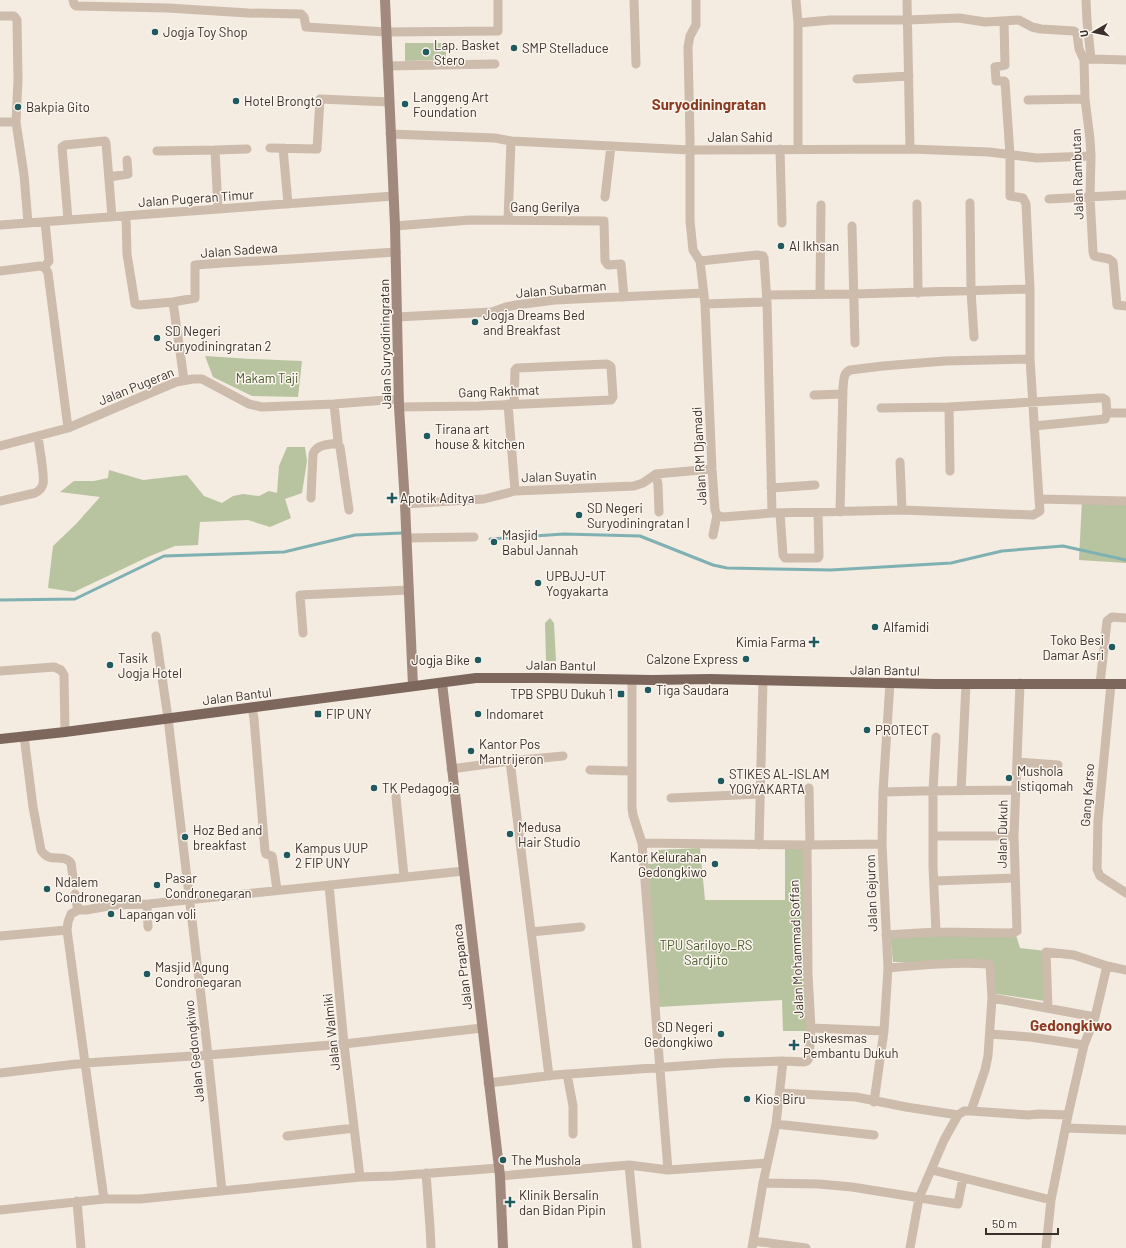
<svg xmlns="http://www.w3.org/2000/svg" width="1126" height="1248" viewBox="0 0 1126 1248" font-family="Barlow,sans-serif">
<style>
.green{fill:#b8c4a0}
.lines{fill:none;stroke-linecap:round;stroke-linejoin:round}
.stream{stroke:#7fb0b2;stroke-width:3}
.street{stroke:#cdbbac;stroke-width:9}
.secondary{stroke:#a18a7d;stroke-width:10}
.primary{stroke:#7d675c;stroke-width:10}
.poi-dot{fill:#1f5a5e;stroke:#fbf5ee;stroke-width:1.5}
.labels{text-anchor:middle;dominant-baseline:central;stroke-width:3;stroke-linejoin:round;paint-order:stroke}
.poi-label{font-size:13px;fill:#3b302b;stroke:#fbf5ee;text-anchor:start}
.street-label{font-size:13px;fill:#3b302b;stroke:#fbf5ee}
.park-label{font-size:13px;fill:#4a5a2e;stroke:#fbf5ee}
.quarter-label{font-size:15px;font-weight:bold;fill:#8c3b22;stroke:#fbf5ee}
</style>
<rect width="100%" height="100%" fill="#f4ebe1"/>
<path class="green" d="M405,43H446V60L405,61Z
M205,356L251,359L302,361L298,397L252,396L213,377Z
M287,447H305L307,461L302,493L285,499L291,518L270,527L248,520L200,522L198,545L175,546L150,556L74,592L48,588L53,546L76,524L100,497L60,492L74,481H94L108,478L109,470L143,480L187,475L204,496L222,503L233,496L243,494L259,496L269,491L277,493L279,466Z
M1082,500L1126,501V563L1079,560Z
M550,618L554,623L556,661H546L545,623Z
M804,846L808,1031H783L782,1000L658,1007L648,864L659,863L658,850L700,848L705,900H785V847Z
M890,935H1016L1020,948L1046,951L1045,1001L991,993L990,965L958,962H893Z"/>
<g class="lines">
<path class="stream" d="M490,539L564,534L640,536L713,565L727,568L831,570L951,563L1002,551L1063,546L1126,560
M0,600L75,599L164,556L284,552L355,535L402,533"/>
<path class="street" d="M73,0L74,4L76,6L168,8L248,13L301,14L304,17L306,27L386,32L498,31V0
M634,0L636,64
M696,0V25L690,36L688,47L690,138V221L693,250L700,261L705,304L712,469L715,510L717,515L723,517L772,513L902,510L1033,515L1040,511L1039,499L1126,501
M796,0L798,23L830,20H907L959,18L985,22L1019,20L1032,27L1041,29L1074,31L1077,34L1079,49L1084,60
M907,0L910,149
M1086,0L1087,21L1091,59
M0,16H14L17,20L18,80L16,122L24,175L28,223
M1004,21L1005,65L995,67L996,80V81H1004L1005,82L1010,155V196L1023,198L1026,204L1030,289V359L1039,499
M798,23V149
M1126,60L1091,59L1084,60L1085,99L1090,139L1091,156L1090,197L1093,252L1094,256L1109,259L1113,262L1117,305L1126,306
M387,66L495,64
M857,79L909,76
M1028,100L1085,99
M0,122H16
M390,134L495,138L511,141L690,150L910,149L989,152L1037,158L1091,156
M270,148L317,149L320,99L389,102
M283,148L288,204
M780,149L782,223
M215,150L247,149
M157,151L215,150L218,209
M109,177L128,174L127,160
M605,197L611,146
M1049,199L1126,195
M970,203L971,291L974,337
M917,204L918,293
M126,216L127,254L135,304L139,305L173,302
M68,220L62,147L65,145L105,141L106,143L112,217
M508,220L511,141
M0,225L394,196
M395,226L470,220L604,221L605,261L608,265L621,264L624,297
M852,226L855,343
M700,261L757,255L763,256L764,258L767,302L772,513
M44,267L49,261L45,222
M0,271L40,266C45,267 46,269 48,273L68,428
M820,294L821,205
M767,295L854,294L1030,289
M705,304L767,302
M397,317L492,312L506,307L516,305L555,300L704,293
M184,380L173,302L195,298V265L222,263L291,259L396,252
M814,395L843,394
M508,404L515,491
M399,407L478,406L611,400L613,397L611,367L609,365L607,364L517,368L515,370L514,404
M881,408L949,407
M1107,413H1126
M337,443L340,447L349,510
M0,446L68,428L176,382L193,379H202L249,404L262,407L334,404L399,399
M900,462L902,510
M950,471L949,407L1100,398H1103L1106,400L1107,413L1105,419L1034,426
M656,474L658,485L659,512
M771,488L815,485
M311,498L313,454C317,444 328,445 337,443L338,441L334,404
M0,501L35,493C39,491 42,488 43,484C45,476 39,446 38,436
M405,504L484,499L515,491L634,486L643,483L656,474L712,469
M840,512L843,388C844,380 843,373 850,370L883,366L945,361L1030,359
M780,513L783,555L785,558H818L819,556L818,513
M713,535L717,515
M406,538L474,537
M303,633L300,595L409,590
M156,636L168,718L208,1055L222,1191
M0,671L54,667L61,670L64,675L65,732
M632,680V808L633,815L642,843L668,1170
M1100,684L1107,621L1112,617L1126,618
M1111,684L1098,821L1097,869L1100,876L1126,893
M252,707L254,719L265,851L266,854L272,856L273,861L277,890
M24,736L33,807L41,850C50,865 62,852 71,863L74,884
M936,737L933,791V867L936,932
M510,761L549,1076
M1017,762L1058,765
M451,769L510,761L563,756
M590,770L631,771
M809,788L810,845
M961,791L966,684
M883,792L923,791L1016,790
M396,797L404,876
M671,798L760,794
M933,836H1014
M642,843L807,845L882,844
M759,845L763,680
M934,881L1015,878
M329,885L344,1044L360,1177
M75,894L77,906L80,910
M147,905L148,927
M531,932L581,927
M886,935L936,932L1011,933L1017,931L1014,836L1020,683
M0,936L67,930
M888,968C921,965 955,962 988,964L990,965L992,998L988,1056L985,1070L971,1111
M992,998L1095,1017L1084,1045L1068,1115L1051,1200L1046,1248
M1048,1008L1046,952L1074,955L1107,966L1126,970
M1095,1017L1107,966
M811,1028L884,1031
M990,1034L1030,1037L1084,1045
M0,1073L85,1063L208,1055L344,1044L482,1028
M567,1074L573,1106V1134
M488,1083L555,1075L723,1063L783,1061L804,1062L807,1061L809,1058L811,1028L808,974L807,845
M780,1093L856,1097L906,1107L958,1115L964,1111H971L1028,1115L1039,1114L1068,1115
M874,1102L884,1031L888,968L882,844L883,792L890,682
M776,1124L874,1135
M1066,1128L1126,1130
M287,1136L354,1128
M629,1165L637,1248
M932,1170L1051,1200
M426,1173L430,1227L431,1248
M500,1176L629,1165L668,1170L767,1163
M763,1183L819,1184L852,1187L958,1204L963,1178
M104,1199L85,1063L67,930L68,922L71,914L78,910H86L114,905L149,904L464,871
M77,1201L81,1248
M0,1210L104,1199H140L360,1177L393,1176L499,1168
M754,1241L806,1248
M752,1248L763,1183L776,1124L783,1061
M910,1248L919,1198L944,1140L958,1115"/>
<path class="secondary" d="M385,0L395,226L399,407L405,504L413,686
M442,683L500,1176L503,1248"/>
<path class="primary" d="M0,739L65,732L476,678H544L652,680L710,679L935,684H1126"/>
</g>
<g class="poi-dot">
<circle cx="155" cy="32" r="4"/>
<circle cx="514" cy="48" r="4"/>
<circle cx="426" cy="52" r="4"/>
<circle cx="236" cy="101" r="4"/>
<circle cx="405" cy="104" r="4"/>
<circle cx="18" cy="107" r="4"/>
<circle cx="781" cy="246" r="4"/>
<circle cx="475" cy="322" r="4"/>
<circle cx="157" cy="338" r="4"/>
<circle cx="427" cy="436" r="4"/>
<path d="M390 492h4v4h4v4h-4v4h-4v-4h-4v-4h4z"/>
<circle cx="579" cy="515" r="4"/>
<circle cx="494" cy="542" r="4"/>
<circle cx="538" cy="583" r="4"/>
<circle cx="875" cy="627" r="4"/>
<path d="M812 636h4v4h4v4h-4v4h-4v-4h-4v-4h4z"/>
<circle cx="1112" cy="647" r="4"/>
<circle cx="746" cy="659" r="4"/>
<circle cx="478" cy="660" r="4"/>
<circle cx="110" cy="665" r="4"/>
<circle cx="648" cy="690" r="4"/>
<rect x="617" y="690" width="8" height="8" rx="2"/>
<rect x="314" y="710" width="8" height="8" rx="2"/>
<circle cx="478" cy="714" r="4"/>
<circle cx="867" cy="730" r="4"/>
<circle cx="471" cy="751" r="4"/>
<circle cx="1009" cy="778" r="4"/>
<circle cx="721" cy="781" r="4"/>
<circle cx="374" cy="788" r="4"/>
<circle cx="510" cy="834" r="4"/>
<circle cx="185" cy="837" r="4"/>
<circle cx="287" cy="855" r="4"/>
<circle cx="715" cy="864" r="4"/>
<circle cx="157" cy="885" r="4"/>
<circle cx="47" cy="889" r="4"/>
<circle cx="111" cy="914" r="4"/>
<circle cx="147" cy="974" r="4"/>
<circle cx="721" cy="1034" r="4"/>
<path d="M792 1039h4v4h4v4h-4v4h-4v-4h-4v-4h4z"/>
<circle cx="747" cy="1099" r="4"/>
<circle cx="503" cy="1160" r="4"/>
<path d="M508 1196h4v4h4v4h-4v4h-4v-4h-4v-4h4z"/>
</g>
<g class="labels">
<g class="poi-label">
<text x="163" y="32">Jogja Toy Shop</text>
<text x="434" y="45">Lap. Basket<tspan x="434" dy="15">Stero</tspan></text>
<text x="522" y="48">SMP Stelladuce</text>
<text x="413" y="97">Langgeng Art<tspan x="413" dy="15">Foundation</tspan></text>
<text x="244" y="101">Hotel Brongto</text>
<text x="26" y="107">Bakpia Gito</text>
<text x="789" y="246">Al Ikhsan</text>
<text x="483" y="315">Jogja Dreams Bed<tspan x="483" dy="15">and Breakfast</tspan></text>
<text x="165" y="331">SD Negeri<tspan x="165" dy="15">Suryodiningratan 2</tspan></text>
<text x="435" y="429">Tirana art<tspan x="435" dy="15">house &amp; kitchen</tspan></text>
<text x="400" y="498">Apotik Aditya</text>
<text x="587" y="508">SD Negeri<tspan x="587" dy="15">Suryodiningratan I</tspan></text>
<text x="502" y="535">Masjid<tspan x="502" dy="15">Babul Jannah</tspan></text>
<text x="546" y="576">UPBJJ-UT<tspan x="546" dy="15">Yogyakarta</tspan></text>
<text x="883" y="627">Alfamidi</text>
<text x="1104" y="640" text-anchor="end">Toko Besi<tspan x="1104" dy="15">Damar Asri</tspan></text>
<text x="806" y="642" text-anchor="end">Kimia Farma</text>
<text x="118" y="658">Tasik<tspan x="118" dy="15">Jogja Hotel</tspan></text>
<text x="738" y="659" text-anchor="end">Calzone Express</text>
<text x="470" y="660" text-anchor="end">Jogja Bike</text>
<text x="656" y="690">Tiga Saudara</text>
<text x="613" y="694" text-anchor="end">TPB SPBU Dukuh 1</text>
<text x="326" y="714">FIP UNY</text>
<text x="486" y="714">Indomaret</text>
<text x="875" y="730">PROTECT</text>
<text x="479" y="744">Kantor Pos<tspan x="479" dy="15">Mantrijeron</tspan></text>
<text x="1017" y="771">Mushola<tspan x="1017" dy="15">Istiqomah</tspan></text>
<text x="729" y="774">STIKES AL-ISLAM<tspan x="729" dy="15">YOGYAKARTA</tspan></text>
<text x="382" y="788">TK Pedagogia</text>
<text x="518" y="827">Medusa<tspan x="518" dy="15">Hair Studio</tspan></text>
<text x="193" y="830">Hoz Bed and<tspan x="193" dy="15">breakfast</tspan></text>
<text x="295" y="848">Kampus UUP<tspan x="295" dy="15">2 FIP UNY</tspan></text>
<text x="707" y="857" text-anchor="end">Kantor Kelurahan<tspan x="707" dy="15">Gedongkiwo</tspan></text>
<text x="165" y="878">Pasar<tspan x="165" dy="15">Condronegaran</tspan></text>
<text x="55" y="882">Ndalem<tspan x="55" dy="15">Condronegaran</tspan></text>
<text x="119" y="914">Lapangan voli</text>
<text x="155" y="967">Masjid Agung<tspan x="155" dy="15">Condronegaran</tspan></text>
<text x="713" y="1027" text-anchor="end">SD Negeri<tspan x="713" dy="15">Gedongkiwo</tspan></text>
<text x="803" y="1038">Puskesmas<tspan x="803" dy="15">Pembantu Dukuh</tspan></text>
<text x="755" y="1099">Kios Biru</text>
<text x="511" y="1160">The Mushola</text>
<text x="519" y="1195">Klinik Bersalin<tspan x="519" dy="15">dan Bidan Pipin</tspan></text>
</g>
<g class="street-label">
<text x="740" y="137">Jalan Sahid</text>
<text transform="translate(1077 174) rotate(-92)">Jalan Rambutan</text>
<text transform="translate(196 198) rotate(-4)">Jalan Pugeran Timur</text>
<text x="545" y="207">Gang Gerilya</text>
<text transform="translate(239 250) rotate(-4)">Jalan Sadewa</text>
<text transform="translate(561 289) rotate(-5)">Jalan Subarman</text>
<text transform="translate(385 344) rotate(-91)">Jalan Suryodiningratan</text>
<text transform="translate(136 386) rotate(-22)">Jalan Pugeran</text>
<text transform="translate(499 391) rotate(-2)">Gang Rakhmat</text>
<text transform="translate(699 456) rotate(-93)">Jalan RM Djamadi</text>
<text transform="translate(559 476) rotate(-2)">Jalan Suyatin</text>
<text transform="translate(561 665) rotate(1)">Jalan Bantul</text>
<text transform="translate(885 670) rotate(1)">Jalan Bantul</text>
<text transform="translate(237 696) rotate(-7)">Jalan Bantul</text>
<text transform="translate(1087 795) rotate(-86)">Gang Karso</text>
<text transform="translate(1002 834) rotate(-89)">Jalan Dukuh</text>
<text transform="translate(871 893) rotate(-92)">Jalan Gejuron</text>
<text transform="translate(796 949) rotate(-92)">Jalan Mohammad Soffan</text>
<text transform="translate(462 967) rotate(-97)">Jalan Prapanca</text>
<text transform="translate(331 1032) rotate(-96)">Jalan Walmiki</text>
<text transform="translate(194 1051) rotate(-96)">Jalan Gedongkiwo</text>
</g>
<g class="park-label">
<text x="267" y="378">Makam Taji</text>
<text x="706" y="945">TPU Sariloyo_RS<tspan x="706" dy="15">Sardjito</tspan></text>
</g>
<g class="quarter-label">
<text x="709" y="104">Suryodiningratan</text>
<text x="1071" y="1025">Gedongkiwo</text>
</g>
</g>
<g transform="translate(1094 32) rotate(261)" stroke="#fbf5ee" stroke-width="3" paint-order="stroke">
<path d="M0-3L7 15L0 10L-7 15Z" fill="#3b302b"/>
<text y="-6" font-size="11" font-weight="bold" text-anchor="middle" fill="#3b302b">U</text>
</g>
<path d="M986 1228v6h72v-6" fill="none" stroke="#3b302b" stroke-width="2"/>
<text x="992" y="1228" font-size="12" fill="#3b302b" stroke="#fbf5ee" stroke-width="3" paint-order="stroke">50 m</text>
</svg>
